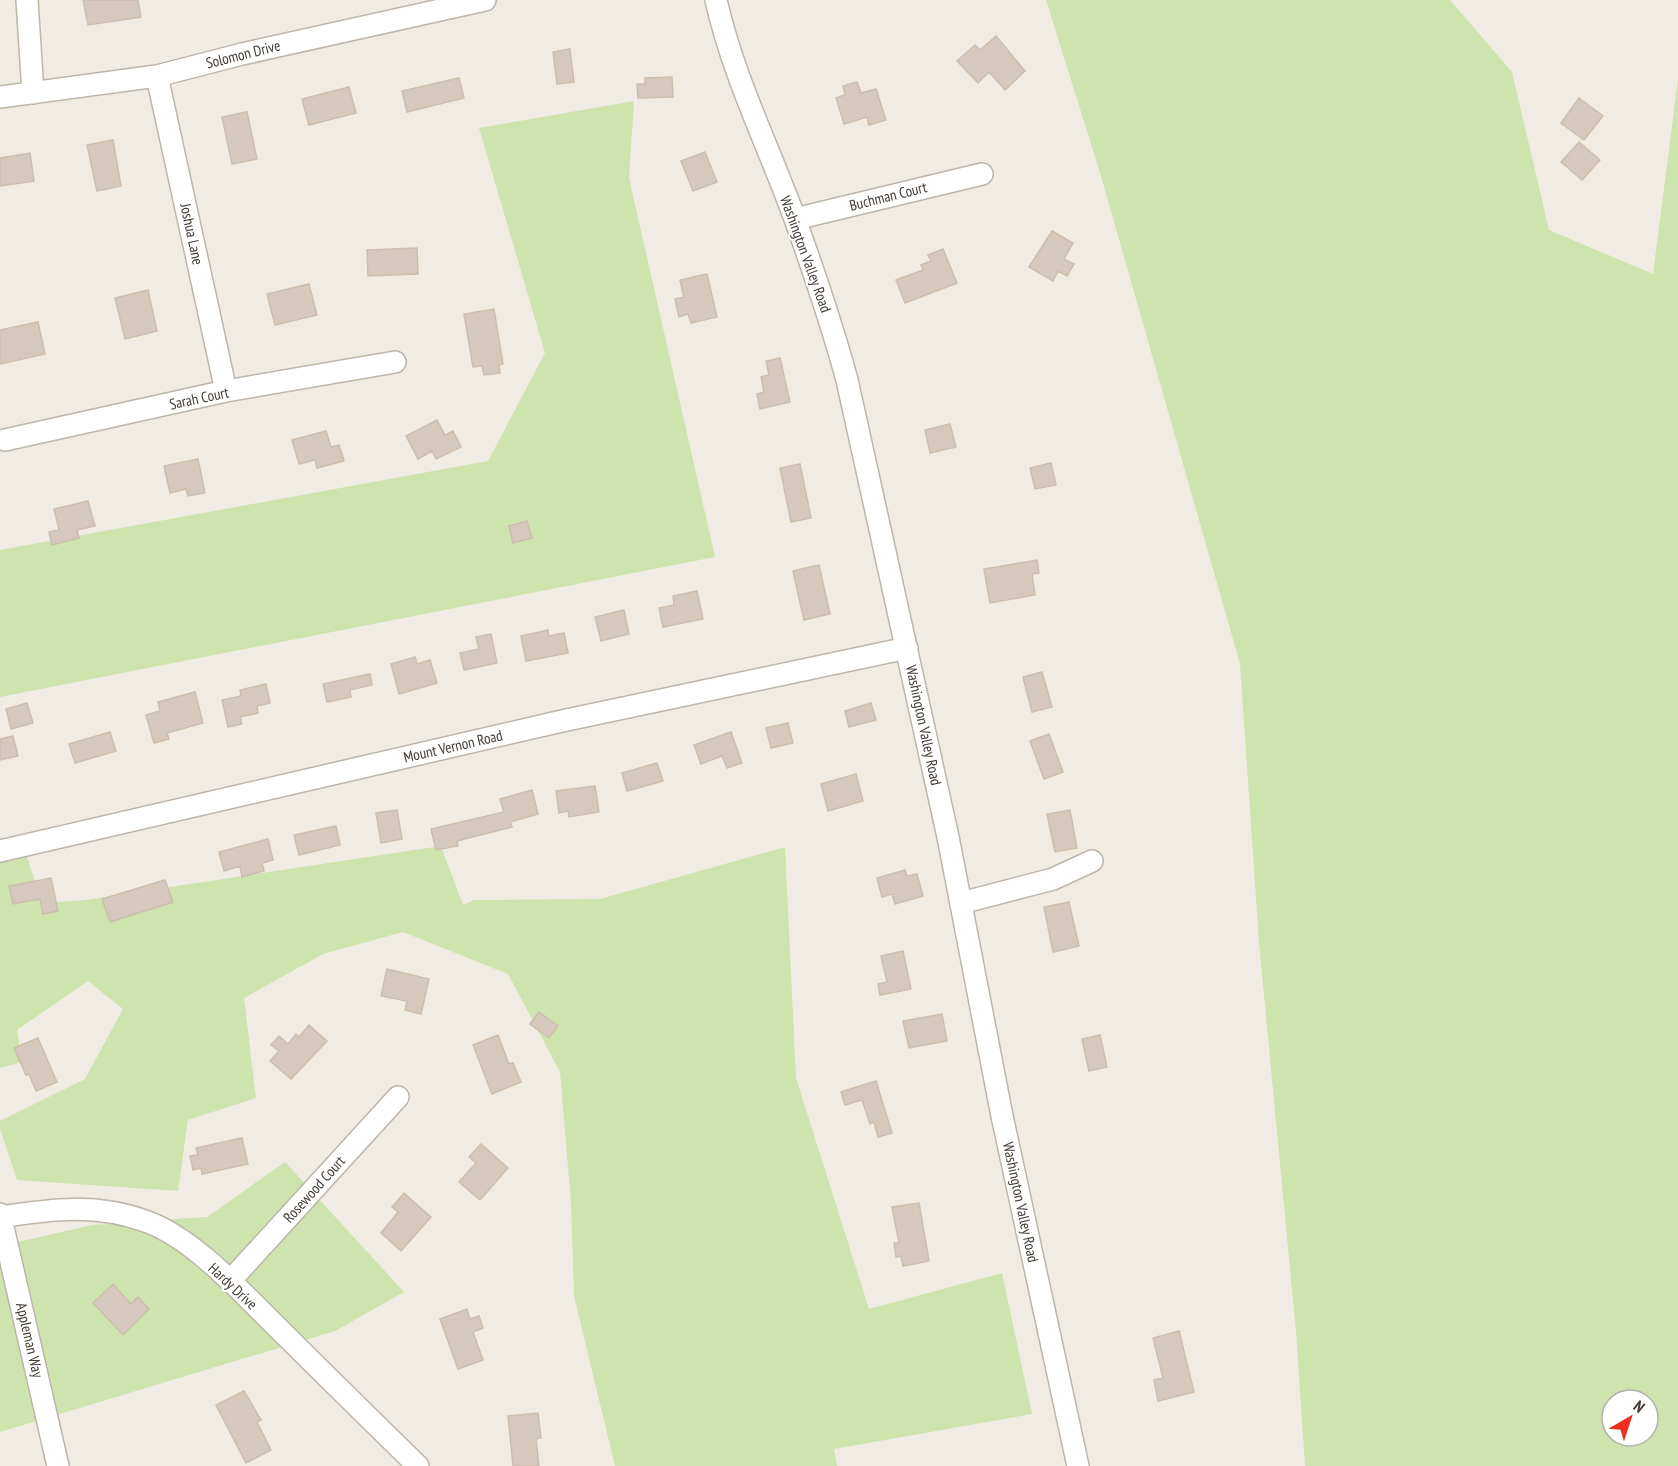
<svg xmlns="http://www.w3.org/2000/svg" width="1678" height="1466" viewBox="0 0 1678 1466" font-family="'PT Sans Narrow',sans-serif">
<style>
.green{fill:#cee3ad;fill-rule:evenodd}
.building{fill:#d4c9bc;stroke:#ccbead;stroke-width:1.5}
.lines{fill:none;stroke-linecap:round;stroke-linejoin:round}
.minor-casing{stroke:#beb5a9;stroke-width:24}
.minor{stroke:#fff;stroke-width:21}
.labels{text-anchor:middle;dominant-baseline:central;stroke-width:4.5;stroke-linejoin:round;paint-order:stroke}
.street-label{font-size:15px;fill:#423b34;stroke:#fff}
</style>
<rect width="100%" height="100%" fill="#f0ece3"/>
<path class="green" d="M1046,0H1450L1512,72L1549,230L1653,274L1678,80V1466H1305L1296,1332L1259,942L1240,664L1101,176ZM1612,1400H1648V1436H1612Z
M634,101L629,178L715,557L0,697V550L488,461L545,353L479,128Z
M441,846L463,905L474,900L600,899L785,847L796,1078L869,1309L1002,1273L1032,1414L834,1449L837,1466H615L574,1296L571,1202L560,1072L508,974L403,932L323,954L244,998L256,1098L188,1120L178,1191L17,1180L0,1129V1121L85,1079L123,1009L88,981L17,1030L22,1062L0,1068V861L26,854L42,903L85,900Z
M285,1162L404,1292L335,1331L0,1432V1246L92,1225L207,1217Z"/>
<path class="building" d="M83,0H138L141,17L88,25Z
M996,36L1025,71L1005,90L989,72L978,83L957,61L975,45L980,50Z
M570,49L574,82L557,84L553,52Z
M672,77L673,97L638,98L637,84H645V78Z
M459,78L464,98L407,112L402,91Z
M857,82L861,93L876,89L886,120L869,125L867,117L844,124L836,98L845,95L843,86Z
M349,87L356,113L309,125L302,99Z
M1579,98L1603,116L1584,140L1561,123Z
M247,112L257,159L232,164L222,117Z
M113,140L121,186L97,191L87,145Z
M1579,142L1600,160L1582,180L1561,162Z
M705,152L717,182L693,191L681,161Z
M30,153L34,181L0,186V158Z
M1052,231L1073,243L1064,259L1074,264L1067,276L1058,271L1053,281L1029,267Z
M417,248L418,274L368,276L367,250Z
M943,249L957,283L905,303L896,280L923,270L921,265L931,261L928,255Z
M707,274L717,317L691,323L688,314L679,317L675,299L684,297L680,280Z
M309,284L317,315L275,325L267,294Z
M148,290L157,331L125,339L115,298Z
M494,309L503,364L499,365L500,373L484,375L482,366L473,367L464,314Z
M38,322L45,354L0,364V330Z
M780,358L790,402L760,409L757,394L764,392L761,377L769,375L766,361Z
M437,420L445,435L453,431L461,447L436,459L432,451L418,459L406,436Z
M950,424L956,447L930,453L925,430Z
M326,431L331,447L339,445L344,461L317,468L315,460L299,464L292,440Z
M198,459L205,493L188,496L186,489L170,493L164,466Z
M1051,463L1056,485L1035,489L1030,468Z
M800,464L811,518L791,522L780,468Z
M88,501L95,526L77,530L79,538L52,545L49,532L59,530L54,509Z
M527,521L532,538L513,543L509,526Z
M1037,560L1039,573L1032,574L1035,595L990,603L984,569Z
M819,565L830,614L804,620L793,571Z
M697,591L703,619L663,627L659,608L674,605L673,596Z
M624,610L629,634L601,641L595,617Z
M548,630L549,636L564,633L568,653L526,661L521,636Z
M491,634L497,663L464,670L460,653L479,649L476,637Z
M415,657L417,664L430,660L437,683L399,694L391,664Z
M1042,672L1052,707L1032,712L1023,677Z
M370,674L372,685L350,690L351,697L327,702L323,684Z
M266,684L270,703L257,706L258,713L240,717L242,724L228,727L222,700L241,696L240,690Z
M195,692L203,723L167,733L169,739L154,743L146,715L160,711L158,702Z
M27,703L33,723L11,729L6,709Z
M871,703L876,720L849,727L845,711Z
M788,723L793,743L771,748L766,728Z
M110,732L116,751L75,763L69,744Z
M731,732L742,763L727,768L722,756L701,764L694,745Z
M1049,734L1063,772L1044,779L1030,741Z
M13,736L18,756L0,760V739Z
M657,763L663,781L627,791L622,773Z
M856,774L863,801L828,811L821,784Z
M595,786L599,812L569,817L568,811L559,813L556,791Z
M532,790L538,814L510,822L512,827L457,841L458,846L436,850L431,829L504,812L500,799Z
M397,810L402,839L381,843L376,813Z
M1070,810L1077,848L1055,852L1047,814Z
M336,826L340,845L299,855L294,835Z
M268,839L273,860L262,863L264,871L242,877L240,866L224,871L219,852Z
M905,870L907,876L917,874L923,896L895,904L892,894L882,897L877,878Z
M51,878L58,911L43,914L40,899L13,904L9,886Z
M165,880L173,902L110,922L102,899Z
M1069,902L1079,946L1053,952L1044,907Z
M903,951L911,989L880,995L878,984L887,982L881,956Z
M387,969L429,979L421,1014L405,1010L407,1001L381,996Z
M539,1012L558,1026L549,1038L530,1024Z
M942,1014L947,1041L909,1048L903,1021Z
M309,1025L327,1041L291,1079L270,1061L279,1051L271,1045L279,1036L288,1044L296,1034L299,1037Z
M498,1035L509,1064L513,1063L521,1082L492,1094L473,1045Z
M1100,1035L1107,1067L1089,1071L1082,1039Z
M38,1038L57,1082L36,1091L29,1074L26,1075L14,1048Z
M876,1081L892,1133L878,1137L874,1122L870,1124L862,1100L845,1105L841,1092Z
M242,1138L248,1164L202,1174L201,1168L193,1170L190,1156L198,1155L196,1148Z
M481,1144L508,1168L480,1200L459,1182L476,1163L469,1157Z
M404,1193L431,1217L401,1251L381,1233L398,1212L392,1207Z
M919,1203L929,1261L903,1266L901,1256L896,1257L894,1243H899L892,1207Z
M113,1284L131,1304L138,1297L149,1309L123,1335L93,1303Z
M467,1309L470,1319L479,1316L483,1328L473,1332L483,1360L458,1369L440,1319Z
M1179,1331L1194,1392L1158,1401L1154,1380L1163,1378L1153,1338Z
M244,1391L261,1420L257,1422L271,1450L246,1463L216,1405Z
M538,1413L541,1438L536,1439L539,1466H513L508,1416Z"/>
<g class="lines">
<defs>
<path id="minor" d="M27,0L33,93
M716,0C733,76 768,145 795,219C814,272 832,325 847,380L948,837L1002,1116L1078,1466
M157,76L226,391
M0,97L157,76L242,54L485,0
M795,219L982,174
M5,440L226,391L395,362
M0,851L562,721L907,648
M961,903L1053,879L1092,861
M0,1214L58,1466
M0,1217C52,1209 97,1203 148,1222C195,1240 240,1291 275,1325C322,1372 370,1419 418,1466
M230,1281L398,1097"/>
</defs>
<use href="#minor" class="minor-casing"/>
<use href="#minor" class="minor"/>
</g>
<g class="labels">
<g class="street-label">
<text transform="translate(243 54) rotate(-14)">Solomon Drive</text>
<text transform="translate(888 196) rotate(-14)">Buchman Court</text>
<text transform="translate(192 234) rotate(78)">Joshua Lane</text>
<text transform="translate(806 254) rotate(70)">Washington Valley Road</text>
<text transform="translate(199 398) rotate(-12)">Sarah Court</text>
<text transform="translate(924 725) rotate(78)">Washington Valley Road</text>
<text transform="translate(453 746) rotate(-13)">Mount Vernon Road</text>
<text transform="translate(314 1189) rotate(-48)">Rosewood Court</text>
<text transform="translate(1021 1202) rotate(78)">Washington Valley Road</text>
<text transform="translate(233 1286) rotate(43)">Hardy Drive</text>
<text transform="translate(30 1340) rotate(77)">Appleman Way</text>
</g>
</g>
<g transform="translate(1630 1418) rotate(39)"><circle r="28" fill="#ffffff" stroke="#b3b1ae" stroke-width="1.5"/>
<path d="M0-4.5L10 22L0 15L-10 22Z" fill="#ee2f1d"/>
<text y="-9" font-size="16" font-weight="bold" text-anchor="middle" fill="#423b34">N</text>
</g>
</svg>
